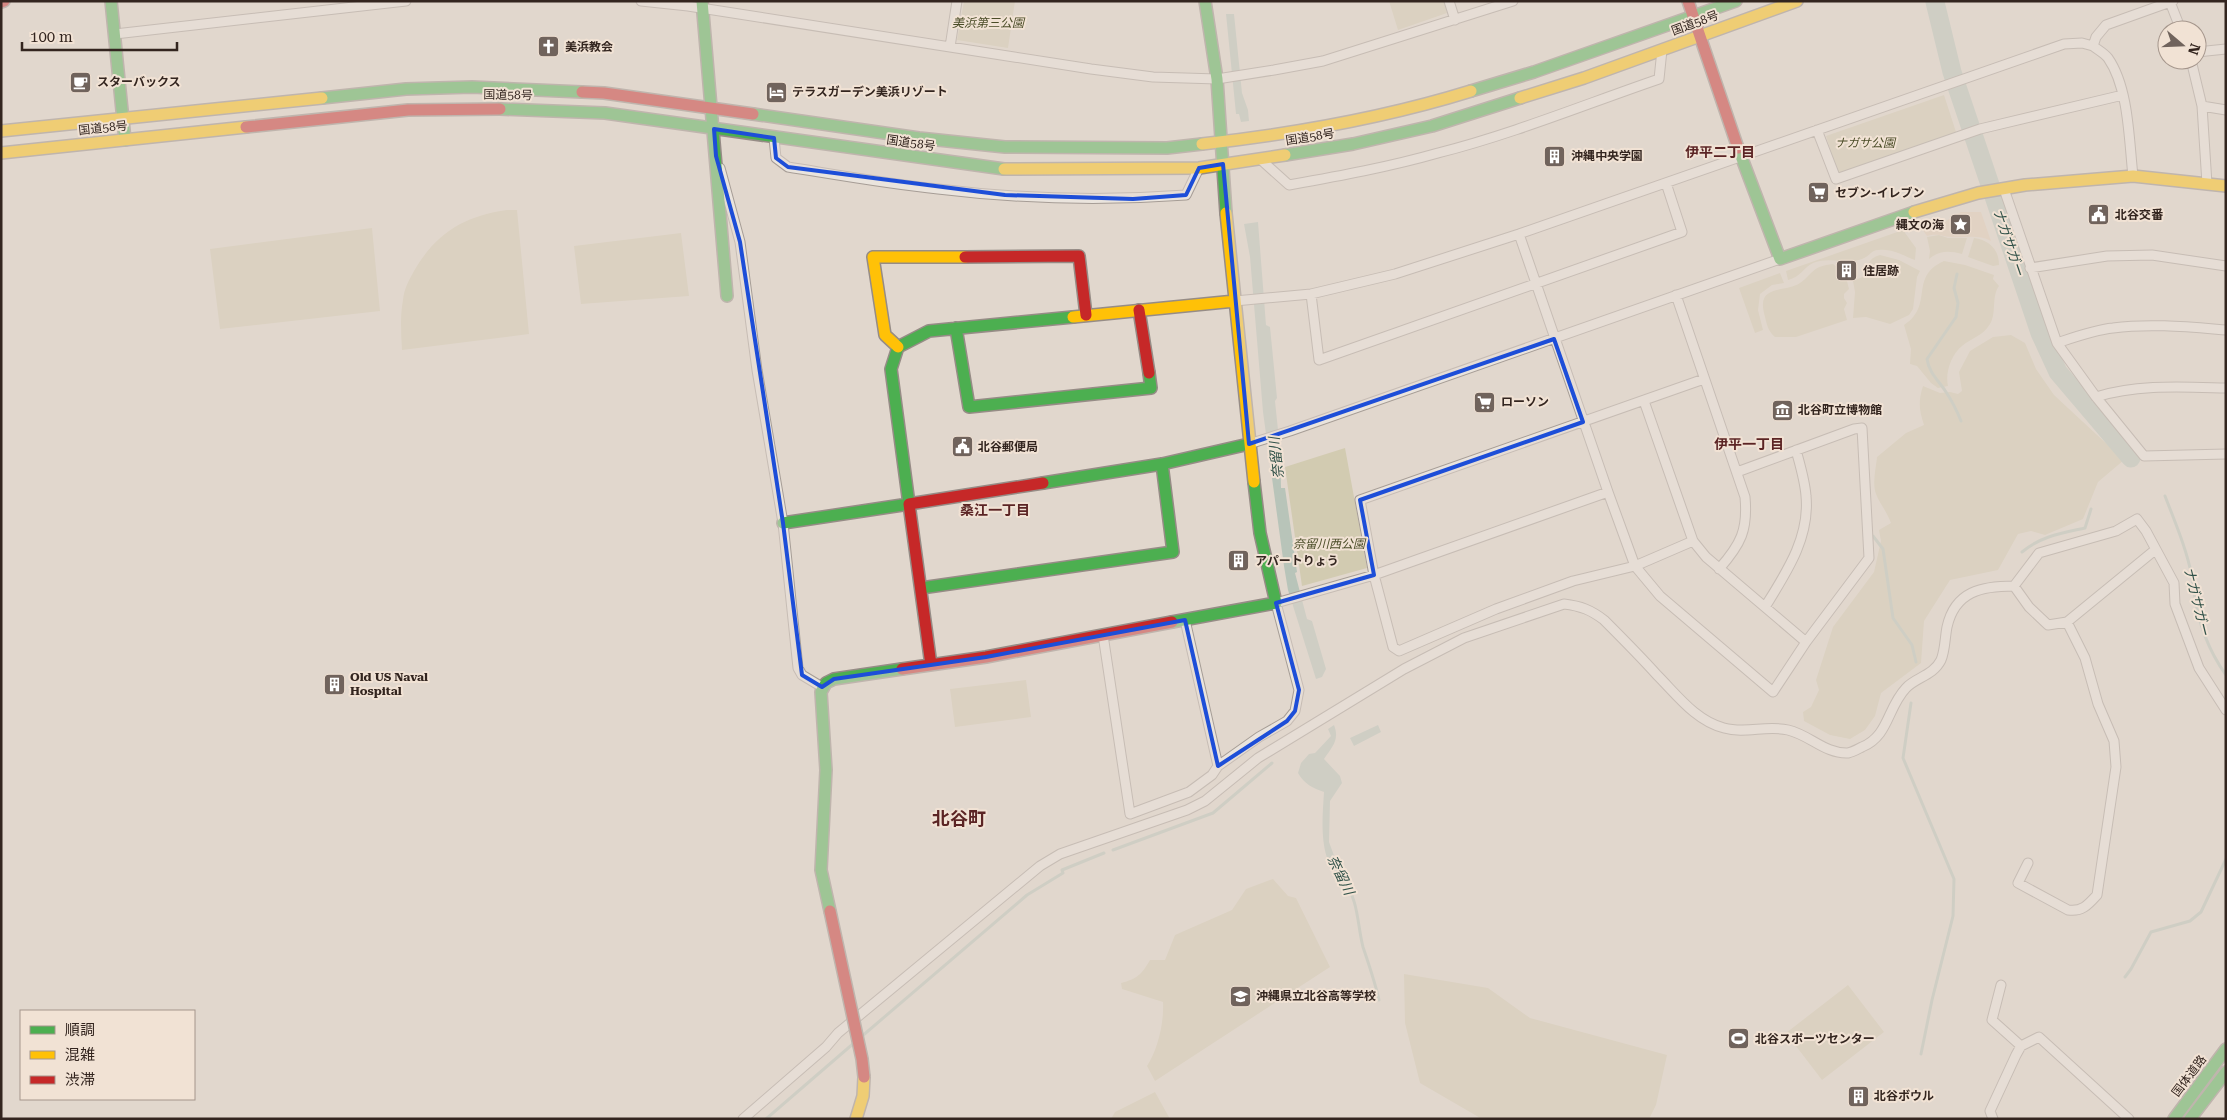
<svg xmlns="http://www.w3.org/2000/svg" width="2227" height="1120" viewBox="0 0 2227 1120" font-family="'Roboto Serif','Noto Sans JP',serif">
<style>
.green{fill:#d2cbb1}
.sand{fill:#e1cdb7}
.water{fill:#b8c4b9}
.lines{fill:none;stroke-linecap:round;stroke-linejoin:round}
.stream{stroke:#b8c4b9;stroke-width:3}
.river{stroke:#b8c4b9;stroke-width:19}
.street-casing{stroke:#a69d96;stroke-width:11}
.fast-casing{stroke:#968c86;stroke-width:14}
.slow-casing{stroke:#968c86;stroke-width:14}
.jam-casing{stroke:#968c86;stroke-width:14}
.street{stroke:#eae4dd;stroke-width:9}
.fast{stroke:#4caf50;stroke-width:11}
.slow{stroke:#ffc107;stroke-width:11}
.jam{stroke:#c62828;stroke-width:11}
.jam-bridge-casing{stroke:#968c86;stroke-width:14;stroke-linecap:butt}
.jam-bridge{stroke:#c62828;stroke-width:11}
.marked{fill:none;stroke:#1d4ed8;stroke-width:4;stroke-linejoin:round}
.labels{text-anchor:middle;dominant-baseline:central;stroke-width:4;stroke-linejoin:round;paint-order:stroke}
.park-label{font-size:12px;font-style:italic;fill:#4b4d28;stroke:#f1e2d4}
.street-label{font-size:12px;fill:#33251f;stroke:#f1e2d4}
.poi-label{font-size:12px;font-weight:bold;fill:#33251f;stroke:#f1e2d4;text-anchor:start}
.neighbourhood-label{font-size:14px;font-weight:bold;fill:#5b2424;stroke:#f1e2d4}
.water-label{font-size:14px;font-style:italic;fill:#305148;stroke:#f1e2d4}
.district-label{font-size:18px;font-weight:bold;fill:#5b2424;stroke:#f1e2d4}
</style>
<rect width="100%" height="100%" fill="#e1d7cd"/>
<path class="green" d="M964,1H1015L1008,48L957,40Z
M1389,1H1444L1447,13L1398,30Z
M1944,95L1956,132L1841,173L1837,171L1826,136Z
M507,210H517L529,334L402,350C401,333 400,316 403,300C404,289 409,280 414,271C436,233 464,216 507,210Z
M372,228L380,311L220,329L210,249Z
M1903,230L1916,248L1915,260C1906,257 1897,251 1886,250C1869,248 1873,255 1862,259C1847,265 1829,256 1813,263C1803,268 1801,277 1788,280L1786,271Z
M681,233L689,296L581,304L574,246Z
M1939,235L1948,238H1967L1962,254C1949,251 1940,250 1929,259L1930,251L1927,237Z
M1974,238C1989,240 1999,249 1999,265L1993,266L1968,257Z
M1880,255L1899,260L1920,271L1917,277L1913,309L1909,315L1890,324L1866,317L1853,318L1855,292L1853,281L1867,275C1869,264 1867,259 1880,255Z
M1944,261L1965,265L1994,275L1993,279L1999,286C1991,297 1997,313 1990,324C1983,336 1971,338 1962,346C1951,355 1945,373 1948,386L1938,388L1931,383L1917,366L1910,364L1911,349L1904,325C1935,305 1908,277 1944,261Z
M1833,264L1837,267C1838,275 1839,279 1847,281L1849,289L1844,294V298L1847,303L1844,309L1847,320L1796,337H1775C1767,330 1767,324 1764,313C1757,284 1785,293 1800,283C1814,273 1812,266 1833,264Z
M1780,273L1784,283L1772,285L1760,294L1758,310L1763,330L1755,333L1739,288Z
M2011,335L2025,343L2036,369L2054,395L2124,460L2098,482L2083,519L2045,535L2031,531L2018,534L1998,570L1950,580L1924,621L1921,663L1881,693L1875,716L1865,730L1850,739L1830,735L1804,721L1803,712L1811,707L1819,690L1816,680L1833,627L1874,572L1881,541L1879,530L1891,523C1887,512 1880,504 1876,494C1872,483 1876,468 1877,457L1906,433L1924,425C1919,410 1918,402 1923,386L1940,393L1950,392L1958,394L1962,391L1959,372L1970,351L1993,337Z
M1345,448L1367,568L1302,586L1285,467Z
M1026,680L1031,717L955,727L950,689Z
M1273,879L1288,896L1296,898L1330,967L1155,1081L1147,1066C1158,1049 1164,1023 1163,1002L1122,989L1121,983C1137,979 1142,974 1150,960H1165L1175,935L1232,910L1246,889Z
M1404,974L1488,988L1530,1018L1667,1055L1656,1105L1649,1119H1482L1420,1083L1405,1023Z
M1848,985L1884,1032L1822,1080L1786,1033Z
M1155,1092L1170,1119H1111L1115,1112Z"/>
<path class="sand" d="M1961,212H1981L1991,241C1978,234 1965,238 1951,237C1941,236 1937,233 1927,236L1922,229L1946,221Z"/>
<path class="water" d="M1226,14H1234L1242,93L1248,110L1249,121L1241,122L1239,114H1236Z
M1258,222L1266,325L1270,327L1277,398L1275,401L1280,449L1281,488H1285L1297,572L1295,573L1307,619L1312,621L1326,669L1322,677L1316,679L1288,590L1284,566L1263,412L1250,257L1244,224Z
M1334,725C1340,740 1332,747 1324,759L1340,776L1342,783L1330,801L1329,842L1339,869L1348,877L1344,884C1318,861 1322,824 1324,792C1313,788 1304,784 1298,773L1301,763L1309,754L1315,753L1331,736L1328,729Z
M1378,725L1381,732L1354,746L1350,738Z"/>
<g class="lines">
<path class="stream" d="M1957,274L1954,288L1958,303L1956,317L1927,359C1929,373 1939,381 1946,392C1952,401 1957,411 1961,421
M2165,496C2175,522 2187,550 2192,577C2193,582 2193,587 2194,592C2198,622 2208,650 2226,675
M1873,536L1883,549L1893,618L1912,645L1916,662
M2022,552C2041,536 2062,533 2085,528L2091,509
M1911,703L1903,758L1954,879L1953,916L1932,1000L1921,1054
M1113,850L1213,813L1272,763
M1343,880C1359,900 1357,924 1363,947C1369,965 1375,982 1379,1000
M2125,977L2131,969L2151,932L2190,921L2201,912L2226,859
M861,1037L1027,895L1063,873L1062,870L1104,853
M766,1119L854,1043"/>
<path class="river" d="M1935,2L1952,72L2040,333L2058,372L2131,458"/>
<defs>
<path id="street" d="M641,1L688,6L1091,69L1153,77L1217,79L1274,70L1323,61L1513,1
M1449,1L1455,20
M2170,2L2181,30
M115,34L406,1
M2093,46C2098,50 2104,53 2108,58C2129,88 2129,141 2133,176
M950,47L957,1
M2197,52L2226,49
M2191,60L2202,106L2207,184
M2202,106L2226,110
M1817,130L1836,179L1980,129L2123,95
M774,138L776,158L788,167C838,175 888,184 938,189C1020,199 1104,201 1186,195L1199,168
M1260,159L1289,185C1339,176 1389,167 1438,153C1513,134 1586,104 1659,79L1662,50
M720,168L740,242L757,370L783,523L798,668L802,675L822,687
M2004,189L2057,343L2096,397L2144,456L2226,454
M1519,234L1608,492L1635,566L1660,596L1773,692L1806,642L1869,558L1862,428L1854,429L1737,472
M2030,268L2107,256L2152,255L2226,266
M1311,294L1319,360L1682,232L1666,183
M1676,295L1745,497C1748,530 1741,544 1719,569
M1235,301L1311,294L1395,274L1519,234L2064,44L2082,43L2093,46L2096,37L2106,25L2173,1
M2057,343C2075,337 2094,330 2113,328C2150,323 2189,327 2226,330
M2096,397C2137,384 2183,387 2226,388
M1644,401L1693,541L1706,557L1806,642
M1249,444L1290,431L1780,259
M1693,541L1635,566L1573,581L1496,609L1399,651L1393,647L1374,575L1360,500L1704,379
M2155,550L2067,622L2048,625L2029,607L2014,586L2039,553L2116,531L2137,519L2146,531L2174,583L2175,604L2199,668L2226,710
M1765,607C1786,573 1810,538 1806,496C1805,481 1800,465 1796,450
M1185,620L1218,766
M1103,635L1130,814L1189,792L1212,775L1218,766L1259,737L1287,721L1295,711L1299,690L1276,603L1374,575L1608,492
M2028,863L2018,883L2068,910C2082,912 2088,905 2097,895L2116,767L2114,741L2098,704L2085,658L2067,622
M2001,985L1992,1020L2021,1046
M743,1119L826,1047L838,1033L1040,866L1060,854L1187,810L1205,801L1258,758L1404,669L1464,638L1564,604C1581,606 1591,610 1604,620C1622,638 1640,656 1657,675C1677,695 1696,721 1724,728C1745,734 1767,725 1788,730C1810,735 1825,754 1848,753C1853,752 1858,749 1862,747C1889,736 1887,708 1906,688C1916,677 1933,676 1941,660C1945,651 1945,637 1947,627C1955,591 1982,586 2014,586
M1993,1119L1990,1111L2016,1055L2021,1046L2039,1037L2129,1119"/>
<path id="fast" d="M111,1L125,140
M702,1L727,296
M1205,1L1217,79L1226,213
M1471,91L1534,72L1736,1
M322,98L406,89L472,87L582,92
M500,109L605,113L1004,169
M753,114L919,138L1005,147L1167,148L1202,144
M1738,148L1780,259L1914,212
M1285,155L1353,144L1432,126L1520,98
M956,328L969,407L1151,388L1149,373
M1043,483L1162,464L1249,444
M783,523L909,504L891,369L898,347L929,331L1073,317
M921,588L1173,552L1162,464
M1172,622L1276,603L1260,533L1254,482
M830,911L821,870L826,770L821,692L826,683L834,679L902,669
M2174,1119L2226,1049
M2190,1119L2226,1072"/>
<path id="slow" d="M1520,98L1584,78L1797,1
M1,131L322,98
M1202,144C1293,134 1384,118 1471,91
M1,153L246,127
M1004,169L1199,168L1285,155
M1914,212L1978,193L2025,185L2133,176L2226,186
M1226,213L1254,482
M1073,317L1235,301
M898,347L885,335L873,257H965
M856,1119L863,1096L864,1077"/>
<path id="jam" d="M1688,1L1738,148
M1,2L4,1
M582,92L604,93L753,114
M246,127L408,110L500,109
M965,257L1079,256L1086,315
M1139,310L1149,373
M931,665L909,504L1043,483
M902,669L986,657L1172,622"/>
</defs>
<use href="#street" class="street-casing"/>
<use href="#fast" class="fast-casing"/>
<use href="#slow" class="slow-casing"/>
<use href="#jam" class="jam-casing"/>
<use href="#street" class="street"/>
<use href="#fast" class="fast"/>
<use href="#slow" class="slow"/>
<use href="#jam" class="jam"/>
<defs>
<path id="jam-bridge" d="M830,911L862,1059L864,1077"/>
</defs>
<use href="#jam-bridge" class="jam-bridge-casing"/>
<use href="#jam-bridge" class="jam-bridge"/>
</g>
<path d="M0 0H2227V1120H0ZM714,129L774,138L776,158L788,167L1005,195L1133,199L1186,195L1199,168L1223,164L1249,444L1554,339L1583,422L1360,500L1374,575L1276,603L1299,690L1295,711L1287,721L1218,766L1185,620L986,657L834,679L822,687L802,675L783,523L740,242L716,156Z" fill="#e1d7cd" fill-opacity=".55" fill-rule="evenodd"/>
<path class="marked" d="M714,129L774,138L776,158L788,167L1005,195L1133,199L1186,195L1199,168L1223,164L1249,444L1554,339L1583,422L1360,500L1374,575L1276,603L1299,690L1295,711L1287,721L1218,766L1185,620L986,657L834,679L822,687L802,675L783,523L740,242L716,156Z"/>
<defs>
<symbol id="church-square" viewBox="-11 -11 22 22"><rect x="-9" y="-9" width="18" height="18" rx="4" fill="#70635c" stroke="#f1e2d4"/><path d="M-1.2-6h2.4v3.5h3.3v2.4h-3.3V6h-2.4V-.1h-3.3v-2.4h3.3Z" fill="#fff"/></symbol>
<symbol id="cafe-square" viewBox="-11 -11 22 22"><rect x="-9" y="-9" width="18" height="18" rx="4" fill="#70635c" stroke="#f1e2d4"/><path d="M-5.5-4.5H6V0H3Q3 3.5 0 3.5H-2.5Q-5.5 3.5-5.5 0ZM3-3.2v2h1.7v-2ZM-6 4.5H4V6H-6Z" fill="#fff"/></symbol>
<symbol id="hotel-square" viewBox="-11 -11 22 22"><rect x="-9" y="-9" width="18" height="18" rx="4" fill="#70635c" stroke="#f1e2d4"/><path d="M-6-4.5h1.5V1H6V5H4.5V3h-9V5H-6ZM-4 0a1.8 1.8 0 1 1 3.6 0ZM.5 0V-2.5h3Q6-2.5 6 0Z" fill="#fff"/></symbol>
<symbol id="building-square" viewBox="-11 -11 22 22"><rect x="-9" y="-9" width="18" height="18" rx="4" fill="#70635c" stroke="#f1e2d4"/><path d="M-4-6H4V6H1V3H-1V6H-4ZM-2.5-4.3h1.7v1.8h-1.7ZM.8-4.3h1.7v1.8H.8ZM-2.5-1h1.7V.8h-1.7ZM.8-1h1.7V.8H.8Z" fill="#fff"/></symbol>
<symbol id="supermarket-square" viewBox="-11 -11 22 22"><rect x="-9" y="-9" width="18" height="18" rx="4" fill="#70635c" stroke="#f1e2d4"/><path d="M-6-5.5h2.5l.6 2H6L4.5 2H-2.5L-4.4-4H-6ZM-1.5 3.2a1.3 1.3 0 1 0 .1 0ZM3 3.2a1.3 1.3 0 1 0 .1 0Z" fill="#fff"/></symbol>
<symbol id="civic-square" viewBox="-11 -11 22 22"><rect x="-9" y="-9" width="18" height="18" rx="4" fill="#70635c" stroke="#f1e2d4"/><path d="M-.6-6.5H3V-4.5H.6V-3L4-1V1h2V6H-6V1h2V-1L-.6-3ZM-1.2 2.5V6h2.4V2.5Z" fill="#fff"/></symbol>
<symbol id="sight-square" viewBox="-11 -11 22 22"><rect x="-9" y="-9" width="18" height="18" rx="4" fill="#70635c" stroke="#f1e2d4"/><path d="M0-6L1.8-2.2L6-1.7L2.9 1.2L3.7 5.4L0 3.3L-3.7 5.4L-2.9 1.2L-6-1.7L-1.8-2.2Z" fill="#fff"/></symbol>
<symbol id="museum-square" viewBox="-11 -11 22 22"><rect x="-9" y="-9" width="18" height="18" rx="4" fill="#70635c" stroke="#f1e2d4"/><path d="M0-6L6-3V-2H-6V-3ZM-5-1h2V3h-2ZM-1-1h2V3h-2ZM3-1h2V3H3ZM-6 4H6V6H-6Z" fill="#fff"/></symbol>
<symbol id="school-square" viewBox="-11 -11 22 22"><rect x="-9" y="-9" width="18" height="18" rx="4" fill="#70635c" stroke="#f1e2d4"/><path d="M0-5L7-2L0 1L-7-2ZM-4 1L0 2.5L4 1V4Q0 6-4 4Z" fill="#fff"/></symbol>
<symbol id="stadium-square" viewBox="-11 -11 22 22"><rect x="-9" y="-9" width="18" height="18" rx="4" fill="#70635c" stroke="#f1e2d4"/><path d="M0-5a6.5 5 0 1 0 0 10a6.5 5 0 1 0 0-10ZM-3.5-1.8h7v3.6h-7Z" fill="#fff"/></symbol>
</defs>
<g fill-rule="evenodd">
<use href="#church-square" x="536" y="34" width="25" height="25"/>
<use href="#cafe-square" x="68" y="70" width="25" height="25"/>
<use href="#hotel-square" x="764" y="80" width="25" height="25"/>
<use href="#building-square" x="1542" y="144" width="25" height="25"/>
<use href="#supermarket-square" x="1806" y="180" width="25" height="25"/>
<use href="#civic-square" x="2086" y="202" width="25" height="25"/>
<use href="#sight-square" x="1948" y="212" width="25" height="25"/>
<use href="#building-square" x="1834" y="258" width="25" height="25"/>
<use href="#supermarket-square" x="1472" y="390" width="25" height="25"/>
<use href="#museum-square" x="1770" y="398" width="25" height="25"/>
<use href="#civic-square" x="950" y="434" width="25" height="25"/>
<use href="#building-square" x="1226" y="548" width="25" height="25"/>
<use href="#building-square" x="322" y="672" width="25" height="25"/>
<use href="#school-square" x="1228" y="984" width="25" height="25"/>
<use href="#stadium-square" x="1726" y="1026" width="25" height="25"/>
<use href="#building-square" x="1846" y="1084" width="25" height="25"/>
</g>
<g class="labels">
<g class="park-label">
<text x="988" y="23">美浜第三公園</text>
<text x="1865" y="143">ナガサ公園</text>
<text x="1329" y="544">奈留川西公園</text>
</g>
<g class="street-label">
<text transform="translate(1695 23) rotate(-20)">国道58号</text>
<text transform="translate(508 95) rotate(1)">国道58号</text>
<text transform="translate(103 128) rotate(-6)">国道58号</text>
<text transform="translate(1310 137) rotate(-9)">国道58号</text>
<text transform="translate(911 143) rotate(8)">国道58号</text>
<text transform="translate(2189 1076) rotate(-53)">国体道路</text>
</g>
<g class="poi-label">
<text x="565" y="47">美浜教会</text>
<text x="97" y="82">スターバックス</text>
<text x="792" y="92">テラスガーデン美浜リゾート</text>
<text x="1571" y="156">沖縄中央学園</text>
<text x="1835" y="193">セブン-イレブン</text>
<text x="2115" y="215">北谷交番</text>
<text x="1944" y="225" text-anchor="end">縄文の海</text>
<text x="1863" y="271">住居跡</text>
<text x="1501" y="402">ローソン</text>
<text x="1798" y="410">北谷町立博物館</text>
<text x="978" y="447">北谷郵便局</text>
<text x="1255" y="561">アパートりょう</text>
<text x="350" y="677">Old US Naval<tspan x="350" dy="14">Hospital</tspan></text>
<text x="1256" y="996">沖縄県立北谷高等学校</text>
<text x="1755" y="1039">北谷スポーツセンター</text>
<text x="1874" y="1096">北谷ボウル</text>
</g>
<g class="neighbourhood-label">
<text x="1720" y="152">伊平二丁目</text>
<text x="1749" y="444">伊平一丁目</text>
<text x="995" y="510">桑江一丁目</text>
</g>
<g class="water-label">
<text transform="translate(2009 242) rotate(71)">ナガサガー</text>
<text transform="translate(1276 458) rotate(-96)">奈留川</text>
<text transform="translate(2197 601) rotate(76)">ナガサガー</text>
<text transform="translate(1341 875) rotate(64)">奈留川</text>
</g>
<g class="district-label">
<text x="959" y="818">北谷町</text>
</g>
</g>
<rect width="2227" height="1120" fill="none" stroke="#33251f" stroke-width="5"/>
<rect x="20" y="1010" width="175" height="90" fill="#f1e2d4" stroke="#a5968c"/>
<rect x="30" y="1026" width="25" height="8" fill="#4caf50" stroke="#a5968c"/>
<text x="65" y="1035" font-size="15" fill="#33251f">順調</text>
<rect x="30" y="1051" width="25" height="8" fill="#ffc107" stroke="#a5968c"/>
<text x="65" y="1060" font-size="15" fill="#33251f">混雑</text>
<rect x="30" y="1076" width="25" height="8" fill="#c62828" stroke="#a5968c"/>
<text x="65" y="1085" font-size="15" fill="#33251f">渋滞</text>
<g transform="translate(2182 45) rotate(109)"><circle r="24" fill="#f1e2d4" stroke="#a5968c"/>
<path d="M0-4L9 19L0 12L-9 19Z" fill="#70635c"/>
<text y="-8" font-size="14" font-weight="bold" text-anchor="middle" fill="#33251f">N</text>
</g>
<path d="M22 42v8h155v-8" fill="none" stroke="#33251f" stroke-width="2.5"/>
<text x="30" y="42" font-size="15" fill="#33251f" stroke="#f1e2d4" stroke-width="4" paint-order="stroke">100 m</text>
</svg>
